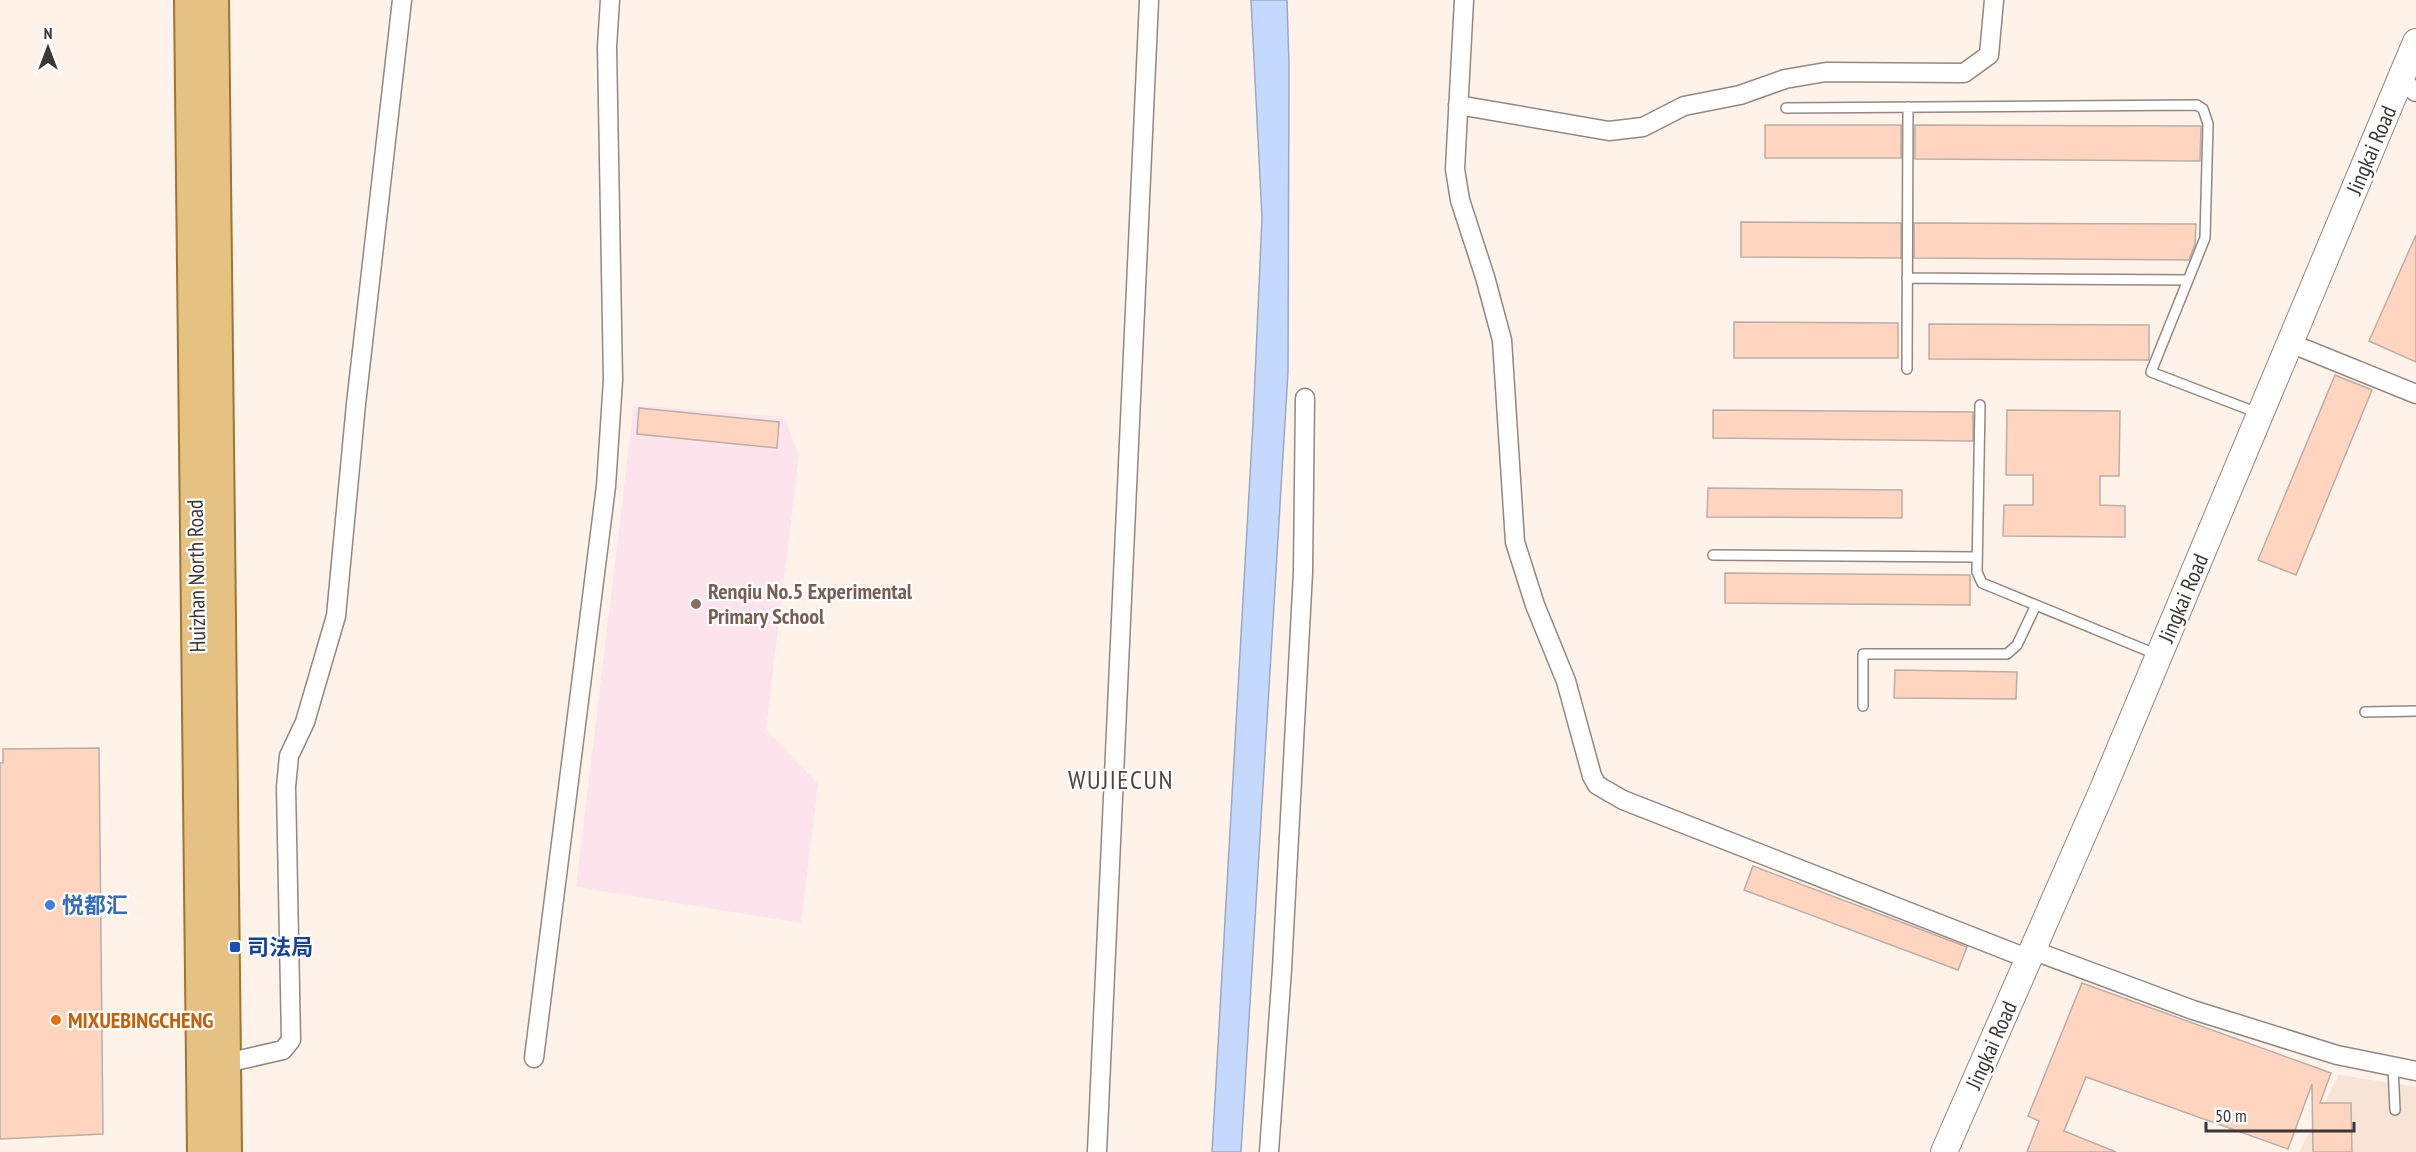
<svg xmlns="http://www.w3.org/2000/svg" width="2416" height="1152" viewBox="0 0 2416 1152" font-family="'PT Sans Narrow','Noto Sans SC',sans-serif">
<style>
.built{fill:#f7e4d7}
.education{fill:#fce3ec}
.water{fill:#c5d9fe;stroke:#9ca8c1;stroke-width:1.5}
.building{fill:#ffd5bf;stroke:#baaea7;stroke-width:1.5}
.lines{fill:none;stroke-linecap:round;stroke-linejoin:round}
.service-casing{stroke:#928880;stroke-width:12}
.minor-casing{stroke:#928880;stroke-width:21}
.secondary-casing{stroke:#928880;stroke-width:28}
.primary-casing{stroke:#9e7631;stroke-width:32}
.service{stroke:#fff;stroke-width:9}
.minor{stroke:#fff;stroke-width:18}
.secondary{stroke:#fff;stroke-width:26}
.primary{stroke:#e5c182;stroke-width:28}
.education-dot{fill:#8d6e63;stroke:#fff;stroke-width:2}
.shop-dot{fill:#3f7fe0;stroke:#fff;stroke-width:2}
.transit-dot{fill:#1a4fb4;stroke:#fff;stroke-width:2}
.food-dot{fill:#e8710a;stroke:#fff;stroke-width:2}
.labels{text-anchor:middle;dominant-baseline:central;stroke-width:4.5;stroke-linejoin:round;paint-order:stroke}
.street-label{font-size:22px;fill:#3b3734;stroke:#fff}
.education-label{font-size:22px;font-weight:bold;fill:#785e54;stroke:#fff;text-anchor:start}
.shop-label{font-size:22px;font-weight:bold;fill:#366cbe;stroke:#fff;text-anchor:start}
.transit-label{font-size:22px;font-weight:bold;fill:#164399;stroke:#fff;text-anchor:start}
.food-label{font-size:22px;font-weight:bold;fill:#c56008;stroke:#fff;text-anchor:start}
.quarter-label{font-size:26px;letter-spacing:1.5px;fill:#514740;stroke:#fff}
</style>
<rect width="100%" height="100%" fill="#fef2e9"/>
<path class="built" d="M2339,1075L2416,1087V1152H2299Z"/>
<path class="education" d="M634,405L784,417L799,455L766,729L818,784L801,923L576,887Z"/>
<path class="water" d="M1251,0H1287L1289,65L1288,372L1241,1152H1212L1253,422L1262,218Z"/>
<path class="building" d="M1765,125H1901V158H1765Z
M1915,125L2201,126L2200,161L1915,159Z
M1741,222L1901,223V258L1741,257Z
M1914,223L2196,224L2195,244L2189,260L1914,258Z
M2416,235V362L2369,341Z
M1734,322L1898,323V358H1734Z
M1929,324L2149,325V360L1929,359Z
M2335,375L2372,390L2296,575L2258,560Z
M639,408L779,422L777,448L637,434Z
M1713,410L1973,412V441L1713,438Z
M2007,410L2120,411L2119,476H2100V505L2125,506V537L2003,536L2004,505H2033V475H2006Z
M1708,488L1902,490V518L1707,517Z
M1725,573L1970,575V605L1725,603Z
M1895,670L2017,672L2016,699L1894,698Z
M99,748L103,1134L0,1139V763H3V749Z
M1753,866L1967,947L1958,970L1744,890Z
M2082,983L2331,1073L2320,1103H2351L2352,1152H2313L2312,1084L2288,1149L2086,1077L2064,1131L2116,1152H2027L2039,1121L2028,1116Z"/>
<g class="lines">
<defs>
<path id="service" d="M1786,108L2197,105L2203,109L2208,124L2205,238L2151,372L2258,413
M1907,278L2188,280
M1907,369L1908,107
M1980,405L1977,572L1982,583L2158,655
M1713,555L1977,557
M1863,706V654H2007L2017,645L2036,605
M2365,712L2416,711
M2393,1067L2395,1110"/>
<path id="minor" d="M1464,0L1455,169L1460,200L1485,277L1502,340L1515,542L1535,605L1566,681L1592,776L1597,785L1623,800L2029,959
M2400,80L2416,92
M1458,105L1609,131L1643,127L1684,106L1740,95L1785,79L1826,72L1964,73L1989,55L1994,0
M2290,343L2416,394
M2032,950L2193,1010L2337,1055L2416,1071
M534,1058L606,486L613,380L607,47L610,0
M226,1063L283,1050L291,1040L286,787L289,756L305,722L336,616L356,404L402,0
M1097,1152L1149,0
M1269,1152L1282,969L1303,572L1305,398"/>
<path id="secondary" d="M1944,1152L2103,789L2416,42"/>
<path id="primary" d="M189,0L202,1152
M214,0L227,1152"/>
</defs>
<use href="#service" class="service-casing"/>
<use href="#minor" class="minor-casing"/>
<use href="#secondary" class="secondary-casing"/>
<use href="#primary" class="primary-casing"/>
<use href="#service" class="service"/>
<use href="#minor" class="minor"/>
<use href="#secondary" class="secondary"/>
<use href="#primary" class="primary"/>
</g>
<circle class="education-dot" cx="696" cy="604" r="6"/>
<circle class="shop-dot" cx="50" cy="905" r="6"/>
<rect class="transit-dot" x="229" y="941" width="12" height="12" rx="3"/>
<circle class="food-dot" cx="56" cy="1020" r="6"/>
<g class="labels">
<g class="street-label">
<text transform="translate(2371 150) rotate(-67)">Jingkai Road</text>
<text transform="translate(196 576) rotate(-91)">Huizhan North Road</text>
<text transform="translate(2183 598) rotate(-67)">Jingkai Road</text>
<text transform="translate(1991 1045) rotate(-66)">Jingkai Road</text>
</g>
<g class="education-label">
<text x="708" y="591">Renqiu No.5 Experimental<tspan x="708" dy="25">Primary School</tspan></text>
</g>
<g class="shop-label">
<text x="62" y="905">悦都汇</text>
</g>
<g class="transit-label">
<text x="247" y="947">司法局</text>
</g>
<g class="food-label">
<text x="68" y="1020">MIXUEBINGCHENG</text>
</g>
<g class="quarter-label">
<text x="1121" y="779">WUJIECUN</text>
</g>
</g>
<g transform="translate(48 48)" stroke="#ffffff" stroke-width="4.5" paint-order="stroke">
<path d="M0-4.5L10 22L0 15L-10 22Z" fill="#3b3734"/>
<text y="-9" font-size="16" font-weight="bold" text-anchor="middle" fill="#3b3734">N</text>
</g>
<path d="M2206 1122v9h148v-9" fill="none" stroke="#3b3734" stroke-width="3"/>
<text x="2215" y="1122" font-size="18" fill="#3b3734" stroke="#ffffff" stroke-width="4.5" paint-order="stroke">50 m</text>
</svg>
